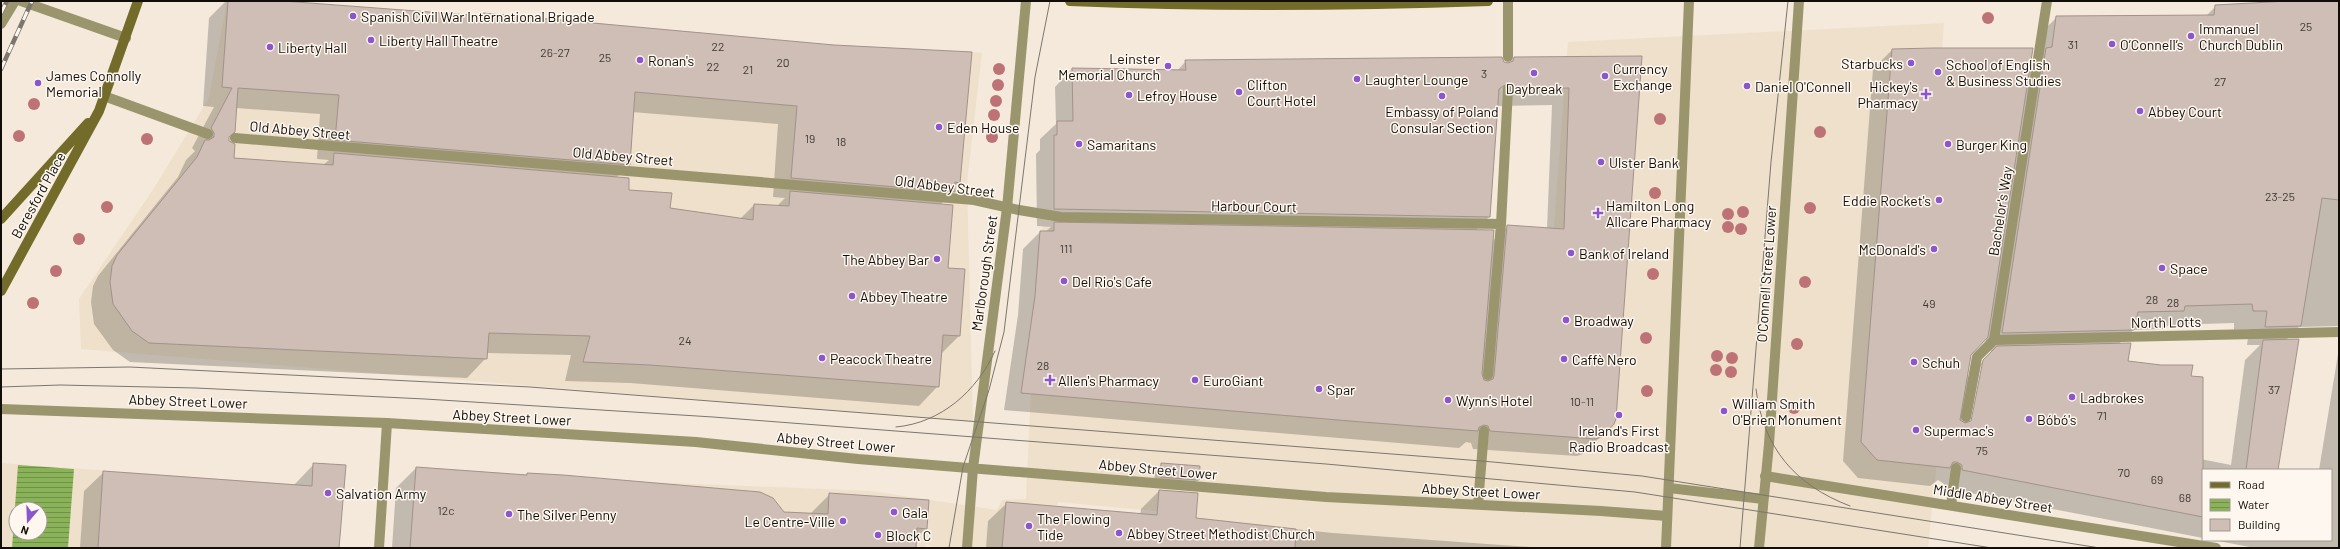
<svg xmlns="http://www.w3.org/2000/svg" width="2340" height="549" viewBox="0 0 2340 549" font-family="Barlow,sans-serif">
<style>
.built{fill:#efe0cb;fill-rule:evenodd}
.water{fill:url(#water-rules);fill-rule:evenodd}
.shadow{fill:#0003;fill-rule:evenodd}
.building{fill:#cfbeb6;stroke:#a2928a}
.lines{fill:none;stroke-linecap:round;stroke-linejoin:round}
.service{stroke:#9a956c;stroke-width:10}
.minor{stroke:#9a956c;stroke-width:10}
.tertiary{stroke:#9a956c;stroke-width:10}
.secondary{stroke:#736b2a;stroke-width:10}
.tram{stroke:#7d766d;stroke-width:1}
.rail-casing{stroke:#7d766d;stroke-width:4.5}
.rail{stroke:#fef7ef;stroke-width:3;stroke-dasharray:9;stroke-linecap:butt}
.tree{fill:#bd7375}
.poi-dot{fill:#8a55cd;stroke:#fef7ef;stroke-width:1.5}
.labels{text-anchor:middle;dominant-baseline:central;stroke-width:3;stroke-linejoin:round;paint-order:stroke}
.number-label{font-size:12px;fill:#403a34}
.poi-label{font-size:14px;fill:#110e09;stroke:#fef7ef;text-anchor:start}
.street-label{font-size:14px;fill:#110e09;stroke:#fef7ef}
</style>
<defs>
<pattern id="water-rules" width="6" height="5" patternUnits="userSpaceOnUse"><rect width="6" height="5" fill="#8ab359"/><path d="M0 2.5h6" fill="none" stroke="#6f9048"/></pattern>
</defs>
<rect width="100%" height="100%" fill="#f4e9db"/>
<path class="built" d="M227,1H283L834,45L982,53L967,182L973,422L81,349L79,299L154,188L209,98Z
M1944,23L1937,107L1949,345L1928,548H1182L1186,514L1058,502L1053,548H936L926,544L925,548H410L416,467L527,475V477L871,491L997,510L1002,500L1026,499L1037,262L1040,231L1043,226L1095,234L1103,323L1545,345L1568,42Z
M1,463L304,485V548H1ZM16,509H40V533H16Z"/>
<path class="water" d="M18,465L74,469L68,548H12ZM16,509H40V533H16Z"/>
<path class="shadow" d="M226,1H264L481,17L483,14L864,48L959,182L954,187V191L940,205L947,269L959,336L941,354L938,386L919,406L630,383L565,381L571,355L487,353L486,358L467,378L130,362L113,350L94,324L91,302L93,286L98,276L178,177L186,160L195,151L192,148L214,107L203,106L209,18ZM236,108L320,114L317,159L329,160L323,165L233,158L228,138ZM632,112L778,124L773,197L785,198L777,206L754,205L740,219L668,209L628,190L616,178L629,164Z
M2286,1H2339V326L2299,327L2285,341L2276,470H2203V538L1944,488V484L1938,480L1930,486L1858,478L1843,461L1873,69L1892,50L2029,66L2035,61L2038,36L2057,17L2206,16L2216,6ZM2234,323V330L2249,329L2247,345H2260L2245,360L2231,465L2175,454L2118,345L2133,330L2164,329L2169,325ZM1986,338L1984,352L1993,351L1966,379L1970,355ZM1981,365H1983L1971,426H1969Z
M1641,57L1613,424L1583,454L1577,456L1473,449L1471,443L1466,442L1459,448L1004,410L1018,315L1023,249L1040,232H1045L1051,227L1037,226L1036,154L1040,150V139L1056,124L1055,87L1072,69L1177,71L1186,61L1508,64L1515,58ZM1552,105L1547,229L1508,226L1492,242L1475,231L1489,217L1497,106Z
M2339,348V548H2255L2213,540H2331V470H2319Z
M314,464L345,466L338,548H80L84,491L104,472L294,485Z
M1162,464L1198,480L1191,487L1154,484L1155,471Z
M416,468L525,476L527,474L784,513L810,514L830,494L926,528L916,539L915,548H392L396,488Z
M1159,491L1195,519L1333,533L1544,548H986L988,521L1007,503L1140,515L1141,509Z"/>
<path class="building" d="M228,1H283L483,16V13L834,45L972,52L960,183L955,182V192L791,178L797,106L635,92L630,165L335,140L339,95L238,88L235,132L229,137V141L235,144L234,158L333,165L334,153L629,178V190L672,193L670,208L753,220L754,204L789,206L790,191L953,205L948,268L965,269L960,336L943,335L939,387L650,365L583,362L590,336L489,333L487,359L149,343L132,331L113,304L110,282L112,266L117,255L197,157L205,140H209L214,137V133L211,128L232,88L222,87Z
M2289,1H2339V200L2322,198L2301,326L2265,327L2267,311H2253L2252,304L2185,306L2184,311L2138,312L2134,330L2002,333L2046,48L2052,47L2056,16L2214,15L2215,5Z
M1933,48H2033L1988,337L1971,355L1960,420L1965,423L1971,421L1983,360L1997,346L2131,343L2128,361L2161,365H2193L2191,376L2203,377V517L1962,470V465L1957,462H1953L1950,468L1877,460L1861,442L1892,49Z
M1642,56L1616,419L1614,424L1602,437L1595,439L1490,431L1488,426L1484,425L1479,427L1478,431L1350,421L1021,393L1035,296L1040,231H1054V222L1494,230L1482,374L1484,380L1488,381L1493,379L1494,376L1507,225L1564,229L1569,88L1514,89L1512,84L1508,83L1499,89L1490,217L1054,209V135H1057V121H1073L1072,68L1186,70L1185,60L1502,57L1504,62L1508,63L1513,61L1514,57Z
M2299,339L2278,470H2246L2263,340Z
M313,463L346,465L339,548H98L103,471L312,486Z
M1161,463L1200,466L1199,480L1160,477Z
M416,467L527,475V473L563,475L760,492L773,498L784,512L828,514L829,493L929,500L927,529L917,528L916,548H410Z
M1159,490L1198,493L1196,518L1296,529L1295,548H1002L1006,502L1157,515Z"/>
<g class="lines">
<path class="service" d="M21,1L126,38
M1,24L15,1
M1508,57V1
M104,96L208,134
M235,138L974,200L1019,210L1061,217L1501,224
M1488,375L1501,224L1508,89
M1966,417L1977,357L1994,340L2047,1
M1669,488L1763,499
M1478,504L1484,431
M1951,505L1956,468
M379,548L387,423"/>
<path class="minor" d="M1994,340L2339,332
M1,409L387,423L696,442L858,459L1326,497L1601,511L1667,516
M1765,476L2216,548
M967,548L973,468L1007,208L1026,1"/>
<path class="tertiary" d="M1666,548L1689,1
M1759,548L1769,444L1799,1"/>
<path class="secondary" d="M1070,1C1209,7 1349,6 1488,1
M1,219L88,123
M1,291L99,111L138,1"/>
<path class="tram" d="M1,369L130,367L530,387L1482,461L1642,476L2100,548
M1,387L60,385L196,388L425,399L713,417L1326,464L1635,492L1992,548
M1756,389C1763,448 1795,485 1850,506
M896,427C941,423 977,391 995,351
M949,548L963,467L989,390L1004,332L1035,77L1050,1
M1740,548L1771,162L1788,1"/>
<defs>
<path id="rail" d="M1,13L7,1
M1,69L32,1"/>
</defs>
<use href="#rail" class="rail-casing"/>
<use href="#rail" class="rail"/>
</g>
<g class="tree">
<circle cx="1988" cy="18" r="6"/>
<circle cx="999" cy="69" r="6"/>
<circle cx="998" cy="85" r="6"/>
<circle cx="996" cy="101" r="6"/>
<circle cx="34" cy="104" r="6"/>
<circle cx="994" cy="115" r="6"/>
<circle cx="1660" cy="119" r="6"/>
<circle cx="1820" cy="132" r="6"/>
<circle cx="19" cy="136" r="6"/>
<circle cx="992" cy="137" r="6"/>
<circle cx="147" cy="139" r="6"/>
<circle cx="1655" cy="193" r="6"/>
<circle cx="107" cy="207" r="6"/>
<circle cx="1810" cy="208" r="6"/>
<circle cx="1743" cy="212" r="6"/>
<circle cx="1728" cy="214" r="6"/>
<circle cx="1728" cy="227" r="6"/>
<circle cx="1741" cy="229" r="6"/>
<circle cx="79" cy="239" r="6"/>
<circle cx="56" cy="271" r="6"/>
<circle cx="1653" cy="274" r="6"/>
<circle cx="1805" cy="282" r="6"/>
<circle cx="33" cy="303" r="6"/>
<circle cx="1646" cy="338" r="6"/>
<circle cx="1797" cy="344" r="6"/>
<circle cx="1717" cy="356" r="6"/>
<circle cx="1732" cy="358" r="6"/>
<circle cx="1716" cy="370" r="6"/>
<circle cx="1731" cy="372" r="6"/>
<circle cx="1647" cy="391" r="6"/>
<circle cx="1794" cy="408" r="6"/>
</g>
<g class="poi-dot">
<circle cx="353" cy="16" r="4"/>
<circle cx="2191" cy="36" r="4"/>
<circle cx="371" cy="40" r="4"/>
<circle cx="2112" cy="44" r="4"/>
<circle cx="270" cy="47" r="4"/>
<circle cx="640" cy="60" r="4"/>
<circle cx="1911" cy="63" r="4"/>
<circle cx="1168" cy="66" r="4"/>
<circle cx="1938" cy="72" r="4"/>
<circle cx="1534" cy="73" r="4"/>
<circle cx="1605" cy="76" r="4"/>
<circle cx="1357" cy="79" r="4"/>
<circle cx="38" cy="83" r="4"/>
<circle cx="1747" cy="86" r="4"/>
<circle cx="1239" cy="92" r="4"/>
<path d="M1924 88h4v4h4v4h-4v4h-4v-4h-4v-4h4z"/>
<circle cx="1129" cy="95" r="4"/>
<circle cx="1442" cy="96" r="4"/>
<circle cx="2140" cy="111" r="4"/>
<circle cx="939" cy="127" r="4"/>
<circle cx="1079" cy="144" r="4"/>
<circle cx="1948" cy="144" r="4"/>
<circle cx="1601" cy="162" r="4"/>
<circle cx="1939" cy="200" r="4"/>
<path d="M1596 207h4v4h4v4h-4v4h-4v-4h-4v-4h4z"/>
<circle cx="1934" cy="249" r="4"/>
<circle cx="1571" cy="253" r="4"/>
<circle cx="937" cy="259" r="4"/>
<circle cx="2162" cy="268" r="4"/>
<circle cx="1064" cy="281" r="4"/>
<circle cx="852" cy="296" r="4"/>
<circle cx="1566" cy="320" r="4"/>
<circle cx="822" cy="358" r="4"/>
<circle cx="1564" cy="359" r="4"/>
<circle cx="1914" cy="362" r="4"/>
<path d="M1048 374h4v4h4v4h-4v4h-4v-4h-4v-4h4z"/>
<circle cx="1195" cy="380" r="4"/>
<circle cx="1319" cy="389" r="4"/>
<circle cx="2072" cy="397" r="4"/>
<circle cx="1448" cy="400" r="4"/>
<circle cx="1724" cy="411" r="4"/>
<circle cx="1619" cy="415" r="4"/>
<circle cx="2029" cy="419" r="4"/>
<circle cx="1916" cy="430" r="4"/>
<circle cx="328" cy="493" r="4"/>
<circle cx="894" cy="512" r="4"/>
<circle cx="509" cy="514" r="4"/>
<circle cx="843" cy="521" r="4"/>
<circle cx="1029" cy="526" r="4"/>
<circle cx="1119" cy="533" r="4"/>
<circle cx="878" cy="535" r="4"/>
</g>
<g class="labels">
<g class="number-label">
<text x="2306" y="26">25</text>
<text x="2073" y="44">31</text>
<text x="718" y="46">22</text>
<text x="555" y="52">26-27</text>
<text x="605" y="57">25</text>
<text x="783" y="62">20</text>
<text x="713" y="66">22</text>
<text x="748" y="69">21</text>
<text x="1484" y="73">3</text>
<text x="2220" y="81">27</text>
<text x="810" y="138">19</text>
<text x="841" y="141">18</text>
<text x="2280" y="196">23-25</text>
<text x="1066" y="248">111</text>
<text x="2152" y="299">28</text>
<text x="2173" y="302">28</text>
<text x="1929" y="303">49</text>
<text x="685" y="340">24</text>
<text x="1043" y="365">28</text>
<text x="2274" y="389">37</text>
<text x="1582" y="401">10-11</text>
<text x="2102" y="415">71</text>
<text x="1982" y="450">75</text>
<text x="2124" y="472">70</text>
<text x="2157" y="479">69</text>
<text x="2185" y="497">68</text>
<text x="446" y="510">12c</text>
</g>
<g class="poi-label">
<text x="361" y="16">Spanish Civil War International Brigade</text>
<text x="2199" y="28">Immanuel<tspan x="2199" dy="16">Church Dublin</tspan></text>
<text x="379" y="40">Liberty Hall Theatre</text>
<text x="2120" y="44">O’Connell’s</text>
<text x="278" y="47">Liberty Hall</text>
<text x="1160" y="58" text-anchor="end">Leinster<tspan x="1160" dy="16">Memorial Church</tspan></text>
<text x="648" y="60">Ronan's</text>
<text x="1903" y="63" text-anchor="end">Starbucks</text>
<text x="1946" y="64">School of English<tspan x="1946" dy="16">&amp; Business Studies</tspan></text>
<text x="1613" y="68">Currency<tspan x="1613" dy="16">Exchange</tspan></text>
<text x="46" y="75">James Connolly<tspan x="46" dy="16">Memorial</tspan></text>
<text x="1365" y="79">Laughter Lounge</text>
<text x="1247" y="84">Clifton<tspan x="1247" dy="16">Court Hotel</tspan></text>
<text x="1755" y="86">Daniel O'Connell</text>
<text x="1918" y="86" text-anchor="end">Hickey's<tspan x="1918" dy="16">Pharmacy</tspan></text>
<text x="1534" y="88" text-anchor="middle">Daybreak</text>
<text x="1137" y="95">Lefroy House</text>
<text x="1442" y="111" text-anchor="middle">Embassy of Poland<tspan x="1442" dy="16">Consular Section</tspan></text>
<text x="2148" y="111">Abbey Court</text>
<text x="947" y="127">Eden House</text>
<text x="1087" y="144">Samaritans</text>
<text x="1956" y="144">Burger King</text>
<text x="1609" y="162">Ulster Bank</text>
<text x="1931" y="200" text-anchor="end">Eddie Rocket's</text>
<text x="1606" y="205">Hamilton Long<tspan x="1606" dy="16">Allcare Pharmacy</tspan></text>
<text x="1926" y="249" text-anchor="end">McDonald's</text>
<text x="1579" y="253">Bank of Ireland</text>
<text x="929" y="259" text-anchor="end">The Abbey Bar</text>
<text x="2170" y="268">Space</text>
<text x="1072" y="281">Del Rio's Cafe</text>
<text x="860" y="296">Abbey Theatre</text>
<text x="1574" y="320">Broadway</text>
<text x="830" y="358">Peacock Theatre</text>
<text x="1572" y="359">Caffè Nero</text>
<text x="1922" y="362">Schuh</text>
<text x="1058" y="380">Allen's Pharmacy</text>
<text x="1203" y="380">EuroGiant</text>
<text x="1327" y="389">Spar</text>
<text x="2080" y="397">Ladbrokes</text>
<text x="1456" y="400">Wynn's Hotel</text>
<text x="1732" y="403">William Smith<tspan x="1732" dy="16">O'Brien Monument</tspan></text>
<text x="2037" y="419">Bóbó's</text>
<text x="1619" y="430" text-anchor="middle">Ireland's First<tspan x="1619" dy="16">Radio Broadcast</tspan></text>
<text x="1924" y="430">Supermac's</text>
<text x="336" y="493">Salvation Army</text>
<text x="902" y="512">Gala</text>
<text x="517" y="514">The Silver Penny</text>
<text x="1037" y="518">The Flowing<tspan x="1037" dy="16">Tide</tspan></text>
<text x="835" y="521" text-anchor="end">Le Centre-Ville</text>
<text x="1127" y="533">Abbey Street Methodist Church</text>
<text x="886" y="535">Block C</text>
</g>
<g class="street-label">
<text transform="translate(300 130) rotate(5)">Old Abbey Street</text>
<text transform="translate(623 156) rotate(5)">Old Abbey Street</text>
<text transform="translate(945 186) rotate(7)">Old Abbey Street</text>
<text transform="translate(38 195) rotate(-61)">Beresford Place</text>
<text transform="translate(1254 206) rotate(1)">Harbour Court</text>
<text transform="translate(2000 211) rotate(-81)">Bachelor's Way</text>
<text transform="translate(984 273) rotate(-82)">Marlborough Street</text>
<text transform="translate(1766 274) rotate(-86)">O'Connell Street Lower</text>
<text transform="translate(2166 322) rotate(-1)">North Lotts</text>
<text transform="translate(188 401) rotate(2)">Abbey Street Lower</text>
<text transform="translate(512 417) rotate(3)">Abbey Street Lower</text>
<text transform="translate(836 442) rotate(5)">Abbey Street Lower</text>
<text transform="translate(1158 469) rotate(5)">Abbey Street Lower</text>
<text transform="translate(1481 491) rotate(3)">Abbey Street Lower</text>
<text transform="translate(1993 498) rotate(9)">Middle Abbey Street</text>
</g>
</g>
<rect width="2340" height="549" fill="none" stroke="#110e09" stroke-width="4"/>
<rect x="2202" y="469" width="130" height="72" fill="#fef7ef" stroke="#9f9a93"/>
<rect x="2210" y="482" width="20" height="6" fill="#736b2a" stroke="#9f9a93"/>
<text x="2238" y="489" font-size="12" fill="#110e09">Road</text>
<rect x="2210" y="499" width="20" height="12" fill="url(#water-rules)" stroke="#9f9a93"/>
<text x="2238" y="509" font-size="12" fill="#110e09">Water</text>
<rect x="2210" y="519" width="20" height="12" fill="#cfbeb6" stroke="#9f9a93"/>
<text x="2238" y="529" font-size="12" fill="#110e09">Building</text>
<g transform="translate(28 521) rotate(199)"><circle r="19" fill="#fef7ef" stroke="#9f9a93"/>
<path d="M0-3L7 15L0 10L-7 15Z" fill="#8a55cd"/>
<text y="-6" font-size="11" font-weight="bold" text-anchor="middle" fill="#110e09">N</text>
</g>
</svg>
